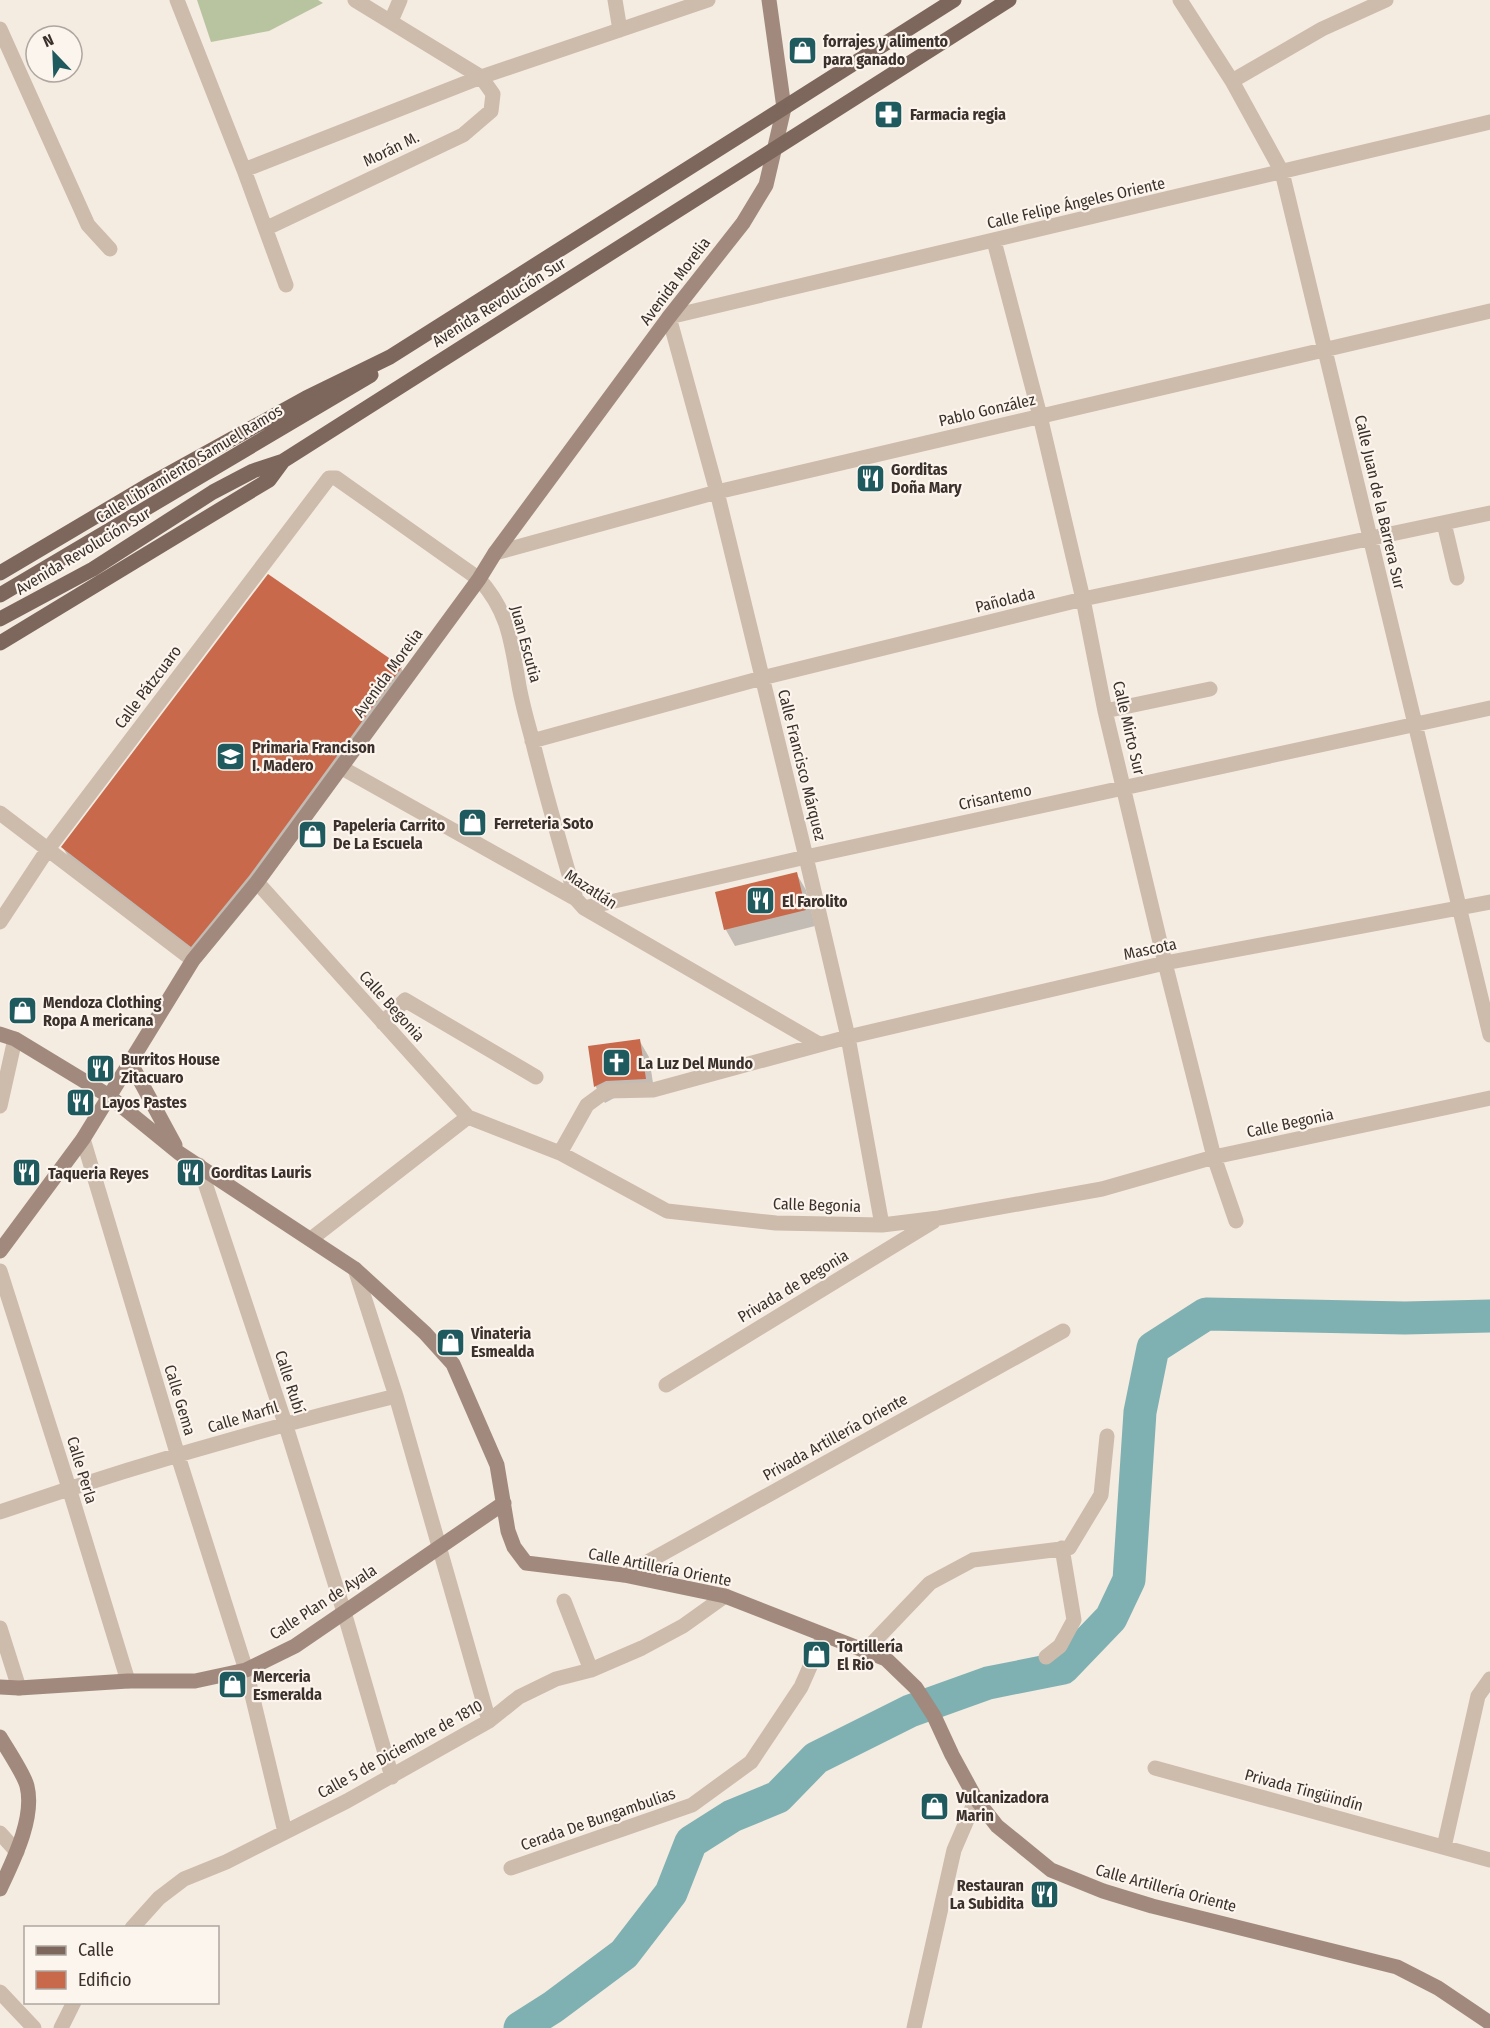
<svg xmlns="http://www.w3.org/2000/svg" width="1490" height="2028" viewBox="0 0 1490 2028" font-family="'Fira Sans Condensed',sans-serif">
<style>
.green{fill:#b8c4a0}
.shadow{fill:#0003}
.lines{fill:none;stroke-linecap:round;stroke-linejoin:round}
.river{stroke:#7fb0b2;stroke-width:33}
.building{fill:#c8694b}
.street{stroke:#cdbbac;stroke-width:15}
.secondary{stroke:#a18a7d;stroke-width:15}
.primary{stroke:#7d675c;stroke-width:15}
.labels{text-anchor:middle;dominant-baseline:central;stroke-width:4.5;stroke-linejoin:round;paint-order:stroke}
.poi-label{font-size:16px;font-weight:bold;fill:#3b302b;stroke:#fbf5ee;text-anchor:start}
.street-label{font-size:16px;fill:#3b302b;stroke:#fbf5ee}
</style>
<rect width="100%" height="100%" fill="#f4ebe1"/>
<path class="green" d="M197,0H318L323,3L269,31L211,42Z"/>
<path class="shadow" d="M401,668L410,684L258,893L201,962L73,864L63,848Z
M796,873L806,890L815,926L735,946L726,930L717,893Z
M639,1040L649,1057L655,1096L616,1097L605,1103L596,1087L590,1047Z"/>
<g class="lines">
<path class="river" d="M520,2028L553,2007L624,1954L671,1893L691,1842L732,1816L778,1797L816,1758L910,1711L988,1683L1063,1668L1111,1618L1129,1580L1140,1412L1153,1348L1206,1314L1405,1318L1490,1316"/>
</g>
<path class="building" d="M268,574L402,667L249,876L191,947L61,847Z
M797,872L806,910L724,930L715,892Z
M640,1039L646,1079L606,1081L594,1087L588,1046Z"/>
<g class="lines">
<path class="street" d="M177,0L244,170L286,285
M615,0L620,30
M1180,0L1232,81L1282,172L1490,1035
M391,21L400,0
M0,29L88,225L110,249
M1232,81L1322,29L1386,0
M244,170L481,77L708,0
M267,228L463,135L491,111L493,94L481,77L355,0
M994,241L1040,416L1083,599L1105,711L1165,963L1214,1157L1236,1221
M1444,523L1457,578
M495,553L717,492L1490,311
M1105,711L1210,689
M532,741L762,678L1083,599L1490,513
M342,768L576,899L584,908L819,1044
M0,813L193,960
M257,882L468,1117L560,1153L667,1211L776,1223L882,1225L939,1218L1102,1189L1214,1157L1490,1098
M584,908L806,857L1490,708
M0,922L48,849L329,478H336L479,579C508,611 511,640 518,680C521,700 527,720 532,739C545,793 561,846 576,899
M383,1023L405,1000L536,1077
M0,1106L15,1039
M83,1139L178,1456L246,1670L285,1832
M560,1153L587,1105L606,1091L653,1090L848,1037L1165,963L1490,902
M199,1165L285,1423L344,1612L392,1777
M882,1225L848,1037L806,857L717,492L669,317L1490,122
M311,1239L468,1117
M355,1269L396,1396L489,1721
M0,1271L69,1488L128,1681
M666,1385L934,1221
M0,1512C130,1467 262,1429 396,1396
M624,1575L1063,1331
M564,1601L591,1670
M0,1628L19,1688
M866,1650L930,1583L973,1560L1069,1548L1101,1495L1107,1436
M1046,1657L1060,1646L1074,1620L1062,1548
M1155,1768L1490,1860
M0,1833L17,1852
M1444,1847L1478,1696L1490,1679
M511,1868L692,1805L751,1762L801,1687L824,1635
M132,1928L159,1898L184,1879L226,1862L347,1801L489,1721L519,1697L556,1679L591,1670L642,1648L683,1626L725,1596
M0,1992L34,2028
M61,2028L74,2002
M914,2028L954,1850L976,1799"/>
<path class="secondary" d="M0,1034L15,1039L109,1096L179,1153L355,1269L425,1333L453,1364L497,1465L508,1531L514,1547L526,1563L624,1575L725,1596L886,1659L916,1688L934,1716L952,1755L976,1799L997,1826L1051,1870L1103,1891L1152,1906L1397,1967L1438,1988L1490,2023
M130,1062L175,1145
M0,1251L83,1139L193,960L257,882L479,579L495,553L669,317L743,223L766,185L784,108L769,0
M0,1687L19,1688L128,1681H195L246,1670L295,1646L504,1503
M0,1737C7,1749 24,1774 27,1786C35,1818 13,1861 0,1889"/>
<path class="primary" d="M0,573L152,483L306,398L390,357L954,0
M0,595L371,375
M0,619L93,569L213,492L253,471L283,461L1009,0
M0,643L269,480L283,461"/>
</g>
<defs>
<symbol id="shop-square" viewBox="-11 -11 22 22"><rect x="-9" y="-9" width="18" height="18" rx="4" fill="#1f5a5e" stroke="#fbf5ee"/><path d="M-5-2.5h2.3a2.7 3.5 0 0 1 5.4 0H5L5.5 6h-11ZM-1.5-2.5h3a1.5 2.3 0 0 0-3 0Z" fill="#fff"/></symbol>
<symbol id="pharmacy-square" viewBox="-11 -11 22 22"><rect x="-9" y="-9" width="18" height="18" rx="4" fill="#1f5a5e" stroke="#fbf5ee"/><path d="M-2-6h4v4h4v4h-4v4h-4v-4h-4v-4h4Z" fill="#fff"/></symbol>
<symbol id="restaurant-square" viewBox="-11 -11 22 22"><rect x="-9" y="-9" width="18" height="18" rx="4" fill="#1f5a5e" stroke="#fbf5ee"/><path d="M-5-6h1v4h1v-4h1v4h1v-4h1v5L-1.5 .5V6h-2V.5L-5-1ZM5-6V6H3V1.5H1.5Q1.5-4 5-6Z" fill="#fff"/></symbol>
<symbol id="school-square" viewBox="-11 -11 22 22"><rect x="-9" y="-9" width="18" height="18" rx="4" fill="#1f5a5e" stroke="#fbf5ee"/><path d="M0-5L7-2L0 1L-7-2ZM-4 1L0 2.5L4 1V4Q0 6-4 4Z" fill="#fff"/></symbol>
<symbol id="church-square" viewBox="-11 -11 22 22"><rect x="-9" y="-9" width="18" height="18" rx="4" fill="#1f5a5e" stroke="#fbf5ee"/><path d="M-1.2-6h2.4v3.5h3.3v2.4h-3.3V6h-2.4V-.1h-3.3v-2.4h3.3Z" fill="#fff"/></symbol>
</defs>
<g fill-rule="evenodd">
<use href="#shop-square" x="786" y="34" width="33" height="33"/>
<use href="#pharmacy-square" x="872" y="98" width="33" height="33"/>
<use href="#restaurant-square" x="854" y="462" width="33" height="33"/>
<use href="#school-square" x="214" y="740" width="33" height="33"/>
<use href="#shop-square" x="456" y="806" width="33" height="33"/>
<use href="#shop-square" x="296" y="818" width="33" height="33"/>
<use href="#restaurant-square" x="744" y="884" width="33" height="33"/>
<use href="#shop-square" x="6" y="994" width="33" height="33"/>
<use href="#church-square" x="600" y="1046" width="33" height="33"/>
<use href="#restaurant-square" x="84" y="1052" width="33" height="33"/>
<use href="#restaurant-square" x="64" y="1086" width="33" height="33"/>
<use href="#restaurant-square" x="174" y="1156" width="33" height="33"/>
<use href="#restaurant-square" x="10" y="1156" width="33" height="33"/>
<use href="#shop-square" x="434" y="1326" width="33" height="33"/>
<use href="#shop-square" x="800" y="1638" width="33" height="33"/>
<use href="#shop-square" x="216" y="1668" width="33" height="33"/>
<use href="#shop-square" x="918" y="1790" width="33" height="33"/>
<use href="#restaurant-square" x="1028" y="1878" width="33" height="33"/>
</g>
<g class="labels">
<g class="poi-label">
<text x="823" y="41">forrajes y alimento<tspan x="823" dy="18">para ganado</tspan></text>
<text x="910" y="114">Farmacia regia</text>
<text x="891" y="469">Gorditas<tspan x="891" dy="18">Doña Mary</tspan></text>
<text x="252" y="747">Primaria Francison<tspan x="252" dy="18">I. Madero</tspan></text>
<text x="494" y="823">Ferreteria Soto</text>
<text x="333" y="825">Papeleria Carrito<tspan x="333" dy="18">De La Escuela</tspan></text>
<text x="782" y="901">El Farolito</text>
<text x="43" y="1002">Mendoza Clothing<tspan x="43" dy="18">Ropa A mericana</tspan></text>
<text x="121" y="1059">Burritos House<tspan x="121" dy="18">Zitacuaro</tspan></text>
<text x="638" y="1063">La Luz Del Mundo</text>
<text x="102" y="1102">Layos Pastes</text>
<text x="211" y="1172">Gorditas Lauris</text>
<text x="48" y="1173">Taqueria Reyes</text>
<text x="471" y="1333">Vinateria<tspan x="471" dy="18">Esmealda</tspan></text>
<text x="837" y="1646">Tortillería<tspan x="837" dy="18">El Rio</tspan></text>
<text x="253" y="1676">Merceria<tspan x="253" dy="18">Esmeralda</tspan></text>
<text x="956" y="1797">Vulcanizadora<tspan x="956" dy="18">Marin</tspan></text>
<text x="1024" y="1885" text-anchor="end">Restauran<tspan x="1024" dy="18">La Subidita</tspan></text>
</g>
<g class="street-label">
<text transform="translate(391 149) rotate(-26)">Morán M.</text>
<text transform="translate(1076 203) rotate(-13)">Calle Felipe Ángeles Oriente</text>
<text transform="translate(675 281) rotate(-53)">Avenida Morelia</text>
<text transform="translate(499 302) rotate(-32)">Avenida Revolución Sur</text>
<text transform="translate(987 410) rotate(-13)">Pablo González</text>
<text transform="translate(189 464) rotate(-31)">Calle Libramiento Samuel Ramos</text>
<text transform="translate(1380 502) rotate(77)">Calle Juan de la Barrera Sur</text>
<text transform="translate(83 551) rotate(-31)">Avenida Revolución Sur</text>
<text transform="translate(1005 600) rotate(-14)">Pañolada</text>
<text transform="translate(526 644) rotate(75)">Juan Escutia</text>
<text transform="translate(388 673) rotate(-54)">Avenida Morelia</text>
<text transform="translate(148 687) rotate(-53)">Calle Pátzcuaro</text>
<text transform="translate(1129 728) rotate(77)">Calle Mirto Sur</text>
<text transform="translate(802 765) rotate(76)">Calle Francisco Márquez</text>
<text transform="translate(995 797) rotate(-12)">Crisantemo</text>
<text transform="translate(591 889) rotate(33)">Mazatlán</text>
<text transform="translate(1150 949) rotate(-12)">Mascota</text>
<text transform="translate(392 1006) rotate(48)">Calle Begonia</text>
<text transform="translate(1290 1123) rotate(-12)">Calle Begonia</text>
<text transform="translate(817 1205) rotate(2)">Calle Begonia</text>
<text transform="translate(793 1286) rotate(-31)">Privada de Begonia</text>
<text transform="translate(290 1382) rotate(72)">Calle Rubí</text>
<text transform="translate(180 1400) rotate(73)">Calle Gema</text>
<text transform="translate(243 1417) rotate(-17)">Calle Marfil</text>
<text transform="translate(835 1437) rotate(-29)">Privada Artillería Oriente</text>
<text transform="translate(82 1470) rotate(73)">Calle Perla</text>
<text transform="translate(660 1567) rotate(11)">Calle Artillería Oriente</text>
<text transform="translate(323 1602) rotate(-33)">Calle Plan de Ayala</text>
<text transform="translate(400 1749) rotate(-29)">Calle 5 de Diciembre de 1810</text>
<text transform="translate(1304 1790) rotate(15)">Privada Tingüindín</text>
<text transform="translate(598 1819) rotate(-19)">Cerada De Bungambulias</text>
<text transform="translate(1166 1888) rotate(15)">Calle Artillería Oriente</text>
</g>
</g>
<rect x="24" y="1926" width="195" height="78" fill="#fbf5ee" stroke="#aea6a0" stroke-width="1.5"/>
<rect x="36" y="1946" width="30" height="9" fill="#7d675c" stroke="#aea6a0" stroke-width="1.5"/>
<text x="78" y="1956" font-size="18" fill="#3b302b">Calle</text>
<rect x="36" y="1971" width="30" height="18" fill="#c8694b" stroke="#aea6a0" stroke-width="1.5"/>
<text x="78" y="1986" font-size="18" fill="#3b302b">Edificio</text>
<g transform="translate(54 54) rotate(337)"><circle r="28" fill="#fbf5ee" stroke="#aea6a0" stroke-width="1.5"/>
<path d="M0-4.5L10 22L0 15L-10 22Z" fill="#1f5a5e"/>
<text y="-9" font-size="16" font-weight="bold" text-anchor="middle" fill="#3b302b">N</text>
</g>
</svg>
